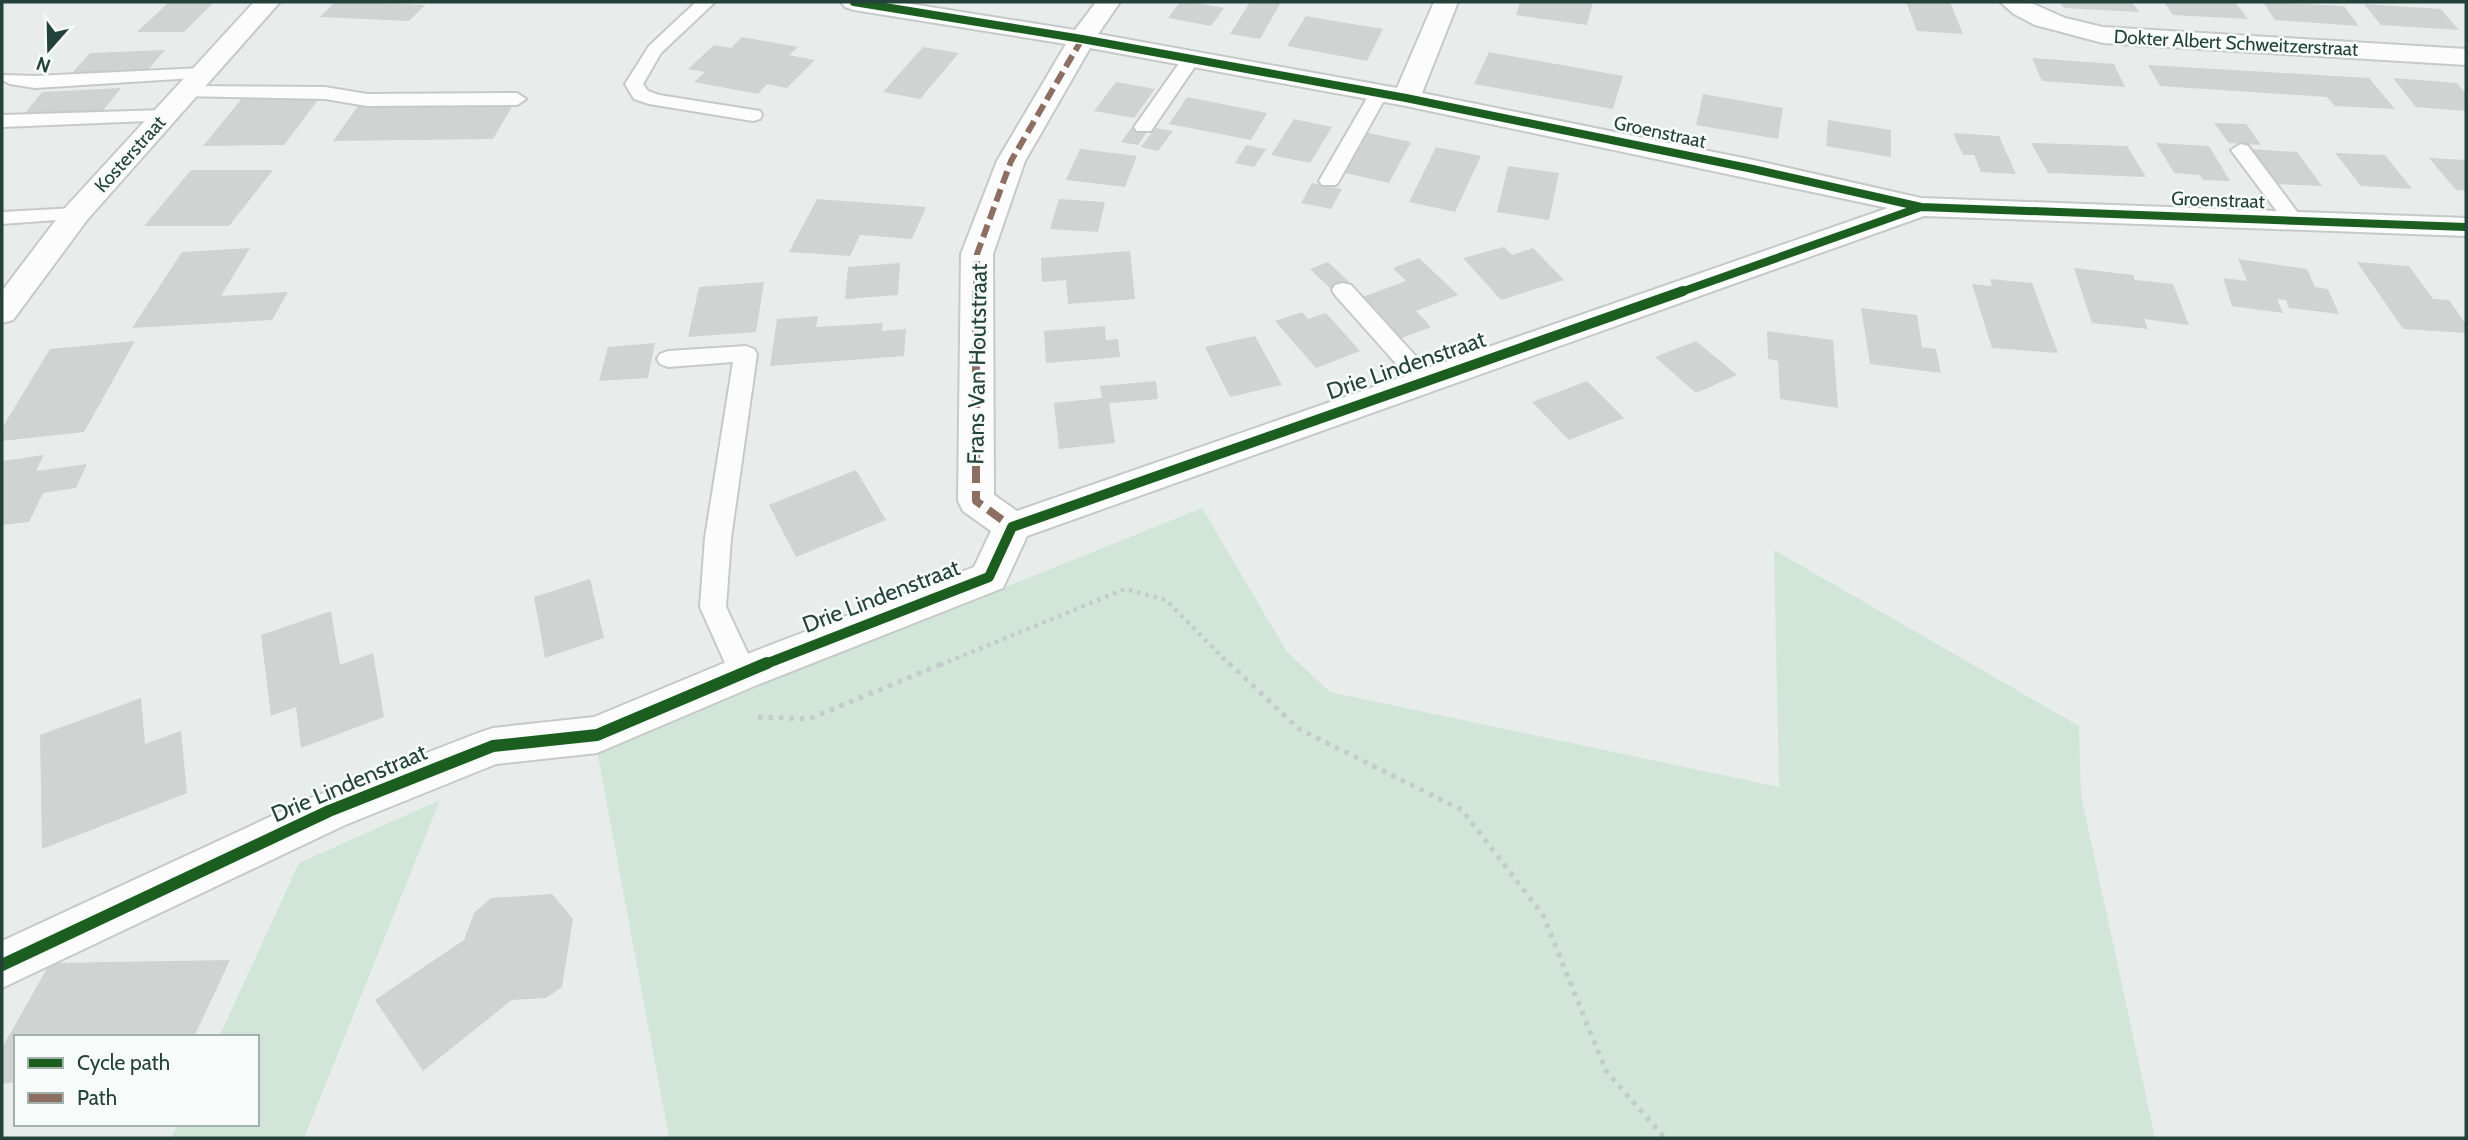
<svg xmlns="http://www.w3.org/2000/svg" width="2468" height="1140" viewBox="0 0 2468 1140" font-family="Cabin,sans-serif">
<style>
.green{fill:#d1e6d8}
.building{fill:#cfd4d2}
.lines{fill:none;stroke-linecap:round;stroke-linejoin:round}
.lane-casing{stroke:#c5cac8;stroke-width:4}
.street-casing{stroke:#c5cac8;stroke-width:4}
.path-far1{stroke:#c3ccca;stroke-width:4.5;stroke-dasharray:3.5 5;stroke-linecap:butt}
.path{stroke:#c3ccca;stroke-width:5;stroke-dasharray:4.5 6;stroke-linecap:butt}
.lane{fill:#fcfcfc;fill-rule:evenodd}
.street{fill:#fcfcfc;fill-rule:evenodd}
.quiet-far1{stroke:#8d6e63;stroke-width:6;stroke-dasharray:13 6;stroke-linecap:butt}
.quiet{stroke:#8d6e63;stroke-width:8;stroke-dasharray:17 8;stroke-linecap:butt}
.cycleway-far2-casing{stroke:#f7fbf9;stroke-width:11}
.cycleway-far1-casing{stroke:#f7fbf9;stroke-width:14}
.cycleway-casing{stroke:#f7fbf9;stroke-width:17}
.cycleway-far2{stroke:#1b5e20;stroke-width:8}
.cycleway-far1{stroke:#1b5e20;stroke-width:10}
.cycleway{stroke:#1b5e20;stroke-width:12}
.labels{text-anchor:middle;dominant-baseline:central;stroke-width:5;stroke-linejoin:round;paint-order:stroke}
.far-street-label{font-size:19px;fill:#24423a;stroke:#f7fbf9}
.street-label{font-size:23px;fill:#24423a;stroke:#f7fbf9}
</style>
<rect width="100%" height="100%" fill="#e8edeb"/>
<path class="green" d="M1202,508L1287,652L1330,692L1779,787L1774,550L2079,726L2081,795L2155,1138H669L597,751Z
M440,800L304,1138H171L178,1124H257V1037H219L299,863Z"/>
<path class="building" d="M169,2H214L184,32H137Z
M335,2H358L425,5L409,21L320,17Z
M1180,2H1191L1224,8L1211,26L1168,18Z
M1250,2H1281L1260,39L1230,34Z
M1520,2H1593L1587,25L1516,15Z
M1906,2H1950L1963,34L1917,31Z
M2060,2H2132L2139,12L2064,8Z
M2164,2H2235L2248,19L2173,15Z
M2263,2L2344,6L2359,26L2275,20Z
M2364,4L2441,9L2459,30L2381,25Z
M1306,16L1346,23L1383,29L1367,61L1287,46Z
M742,37L798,47L789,55L815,60L787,88L767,84L758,94L694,82L705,72L688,69L714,45L731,48Z
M923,47L959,53L920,99L883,92Z
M165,50L147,71L71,74L90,53Z
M1489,52L1623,76L1613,109L1474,84Z
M2032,58L2114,64L2125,87L2042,81Z
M2148,65L2369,78L2395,109L2335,106L2327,97L2160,86Z
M2393,78L2457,83L2466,94V111L2416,107Z
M1116,82L1155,89L1134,118L1094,111Z
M121,88L102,112L22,117L42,92Z
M1703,94L1783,108L1778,139L1696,125Z
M321,96L284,145L203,146L243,97Z
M1187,97L1267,113L1251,140L1169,124Z
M513,105L493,139L333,141L358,106Z
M1294,119L1332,127L1310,163L1271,155Z
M1828,120L1891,130V157L1826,146Z
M2214,123L2246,124L2261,145L2229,143Z
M1131,128L1147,132L1138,145L1121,142Z
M1155,128L1173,131L1158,151L1141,147Z
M1364,132L1411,142L1389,183L1341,172Z
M1953,133L1999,136L2016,174L1981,172L1974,155H1963Z
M2031,143L2127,146L2146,177L2048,173Z
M2156,143L2209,146L2230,181L2203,180L2200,175L2174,173Z
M1246,145L1266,149L1254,167L1235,163Z
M1436,147L1481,156L1455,212L1409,202Z
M1080,149L1137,156L1125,187L1066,180Z
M2250,149L2297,152L2322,186L2273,184Z
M2335,153L2385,155L2412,189L2361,186Z
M2429,158L2466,160V191L2456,190Z
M1508,166L1559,173L1549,220L1497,212Z
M191,170H273L229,226H144Z
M1312,183L1342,189L1331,209L1301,203Z
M817,199L926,207L912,239L860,235L850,256L789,252Z
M1059,199L1105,202L1098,232L1050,229Z
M1504,247L1512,255L1533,248L1564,280L1501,300L1463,258Z
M250,248L221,296L288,292L272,320L132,328L182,252Z
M1130,251L1135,299L1068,304L1066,280L1042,282L1041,258Z
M1419,258L1458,295L1416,311L1431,327L1399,339L1360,298L1406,281L1393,268Z
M2238,259L2307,269L2315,287L2328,289L2339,314L2289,308L2286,300L2277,299L2283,313L2232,306L2223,278L2247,281Z
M1328,262L1349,282L1331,289L1310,269Z
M2357,262L2409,266L2433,299L2449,300L2466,324V333L2403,329Z
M900,263L898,295L845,299L848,267Z
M2074,268L2133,275L2135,280L2173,284L2189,325L2144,319L2148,329L2092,323Z
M1990,279L2032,283L2058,353L1992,348L1972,284L1992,286Z
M764,282L756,332L688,337L699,287Z
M1861,308L1917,315L1922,347L1936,349L1941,373L1870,364Z
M1302,312L1308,319L1326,313L1360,351L1316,368L1275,321Z
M818,316L816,327L883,323L882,331L906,329L904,356L770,366L777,319Z
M1105,326L1106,340L1118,339L1120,357L1046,363L1044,331Z
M1767,331L1833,340L1838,408L1780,399L1778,361L1768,359Z
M1255,336L1282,385L1230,397L1205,347Z
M135,341L84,432L2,441V428L50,349Z
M1696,341L1737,375L1696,393L1655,357Z
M655,343L648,378L599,381L608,347Z
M1156,381L1158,399L1109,403L1115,443L1059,449L1054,403L1102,398L1100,386Z
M1587,381L1624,418L1569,440L1532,402Z
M44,455L36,471L87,464L76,488L43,493L29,522L2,525V461Z
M856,470L886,520L796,557L769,505Z
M590,579L604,638L545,658L534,597Z
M331,611L340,665L373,653L384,717L301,748L296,707L271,716L261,635Z
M141,698L145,744L181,731L187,793L42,849L40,735Z
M552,894L573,919L562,987L546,998L512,1000L423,1071L375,1000L464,940L474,913L491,898Z
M230,960L194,1037H16V1082L2,1084V1048L50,963Z"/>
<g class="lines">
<defs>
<path id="lane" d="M696,2H715L661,53L643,84L648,91L659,95L760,111L762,115L760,119L753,121L649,104L634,99L625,84L649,46Z
M1191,54L1200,59L1151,131H1137L1134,127L1137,123L1185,55Z
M203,68L212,73L209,77L35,88L10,84L2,80L4,75L35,76Z
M186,86L325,87L367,94L517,93L526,99L517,105L367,106L325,99L179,96L177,92L179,88Z
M1379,87L1388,93L1339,181L1336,185H1322L1319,181L1370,93Z
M165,110L174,116L172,120L2,127V115Z
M2241,144L2248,146L2301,217L2304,221L2301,225H2287L2231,150Z
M76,208L83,210L86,214L83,218L2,224V212Z
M1343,283L1351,285L1432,374L1436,380L1432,386L1424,388L1416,386L1335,295L1332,290L1335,285Z
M746,346L754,349L757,354L731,538L726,607L757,673L753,681L743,684L733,681L700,607L705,538L733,362L668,367L660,364L657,359L660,354L668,351Z"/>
<path id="street" d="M254,2H280L87,220L13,320L2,323V291L65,208Z
M841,2H899L1075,30L1096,2H1120L1098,34L1397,88L1434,2H1458L1422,93L1753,160L1921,198L2466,218V236L1924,216L1027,536L1003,588L757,685L597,753L496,764L345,825L2,988V941L313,797L478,733L493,728L594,717L729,661L974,567L991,531L963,511L958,501L961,254L997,161L1066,44L854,10L845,7ZM1090,48L1406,106L1888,208L1017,511L994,495L993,254L1025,161Z
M2000,2H2029L2065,18L2103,27L2466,49V65L2103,43L2035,25L2014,14Z"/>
</defs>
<use href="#lane" class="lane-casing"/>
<use href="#street" class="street-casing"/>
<path class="path-far1" d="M940,665L1125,589L1166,600L1230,665"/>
<path class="path" d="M1229,663L1299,729L1462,810L1543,915L1606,1071L1665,1138
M758,717L809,719L944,663"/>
<use href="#lane" class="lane"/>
<use href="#street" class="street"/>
<path class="quiet-far1" d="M976,293L977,254L1011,161L1082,39"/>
<path class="quiet" d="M976,291V501L1012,527"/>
<defs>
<path id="cycleway-far2" d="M854,2L1082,39L1406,98L1753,169L1921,207L2466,227
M1678,293L1921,207"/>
<path id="cycleway-far1" d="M763,665L989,577L1012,527L1683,291"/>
<path id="cycleway" d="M2,965L329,811L493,746L597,735L767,663"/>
</defs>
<use href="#cycleway-far2" class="cycleway-far2-casing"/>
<use href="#cycleway-far1" class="cycleway-far1-casing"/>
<use href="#cycleway" class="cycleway-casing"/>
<use href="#cycleway-far2" class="cycleway-far2"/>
<use href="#cycleway-far1" class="cycleway-far1"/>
<use href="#cycleway" class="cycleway"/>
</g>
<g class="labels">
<g class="far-street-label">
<text transform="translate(2236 43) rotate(3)">Dokter Albert Schweitzerstraat</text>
<text transform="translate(1660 132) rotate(12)">Groenstraat</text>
<text transform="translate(130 154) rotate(-48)">Kosterstraat</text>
<text transform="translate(2218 200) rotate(2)">Groenstraat</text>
</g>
<g class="street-label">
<text transform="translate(977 364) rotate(-89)">Frans Van Houtstraat</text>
<text transform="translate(1406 365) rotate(-19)">Drie Lindenstraat</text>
<text transform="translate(881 596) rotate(-21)">Drie Lindenstraat</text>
<text transform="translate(349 783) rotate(-23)">Drie Lindenstraat</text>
</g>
</g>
<rect width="2468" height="1140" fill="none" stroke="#24423a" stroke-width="7"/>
<rect x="14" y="1035" width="245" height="91" fill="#f7fbf9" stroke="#a3b1ad" stroke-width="2"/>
<rect x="28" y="1058" width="35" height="10" fill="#1b5e20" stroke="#a3b1ad" stroke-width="2"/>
<text x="77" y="1070" font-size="21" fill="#24423a">Cycle path</text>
<rect x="28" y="1093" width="35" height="10" fill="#8d6e63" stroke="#a3b1ad" stroke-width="2"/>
<text x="77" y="1105" font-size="21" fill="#24423a">Path</text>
<g transform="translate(49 49) rotate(200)" stroke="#f7fbf9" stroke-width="5" paint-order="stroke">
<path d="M0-5L12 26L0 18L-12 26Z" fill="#24423a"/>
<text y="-10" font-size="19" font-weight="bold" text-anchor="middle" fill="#24423a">N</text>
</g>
</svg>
